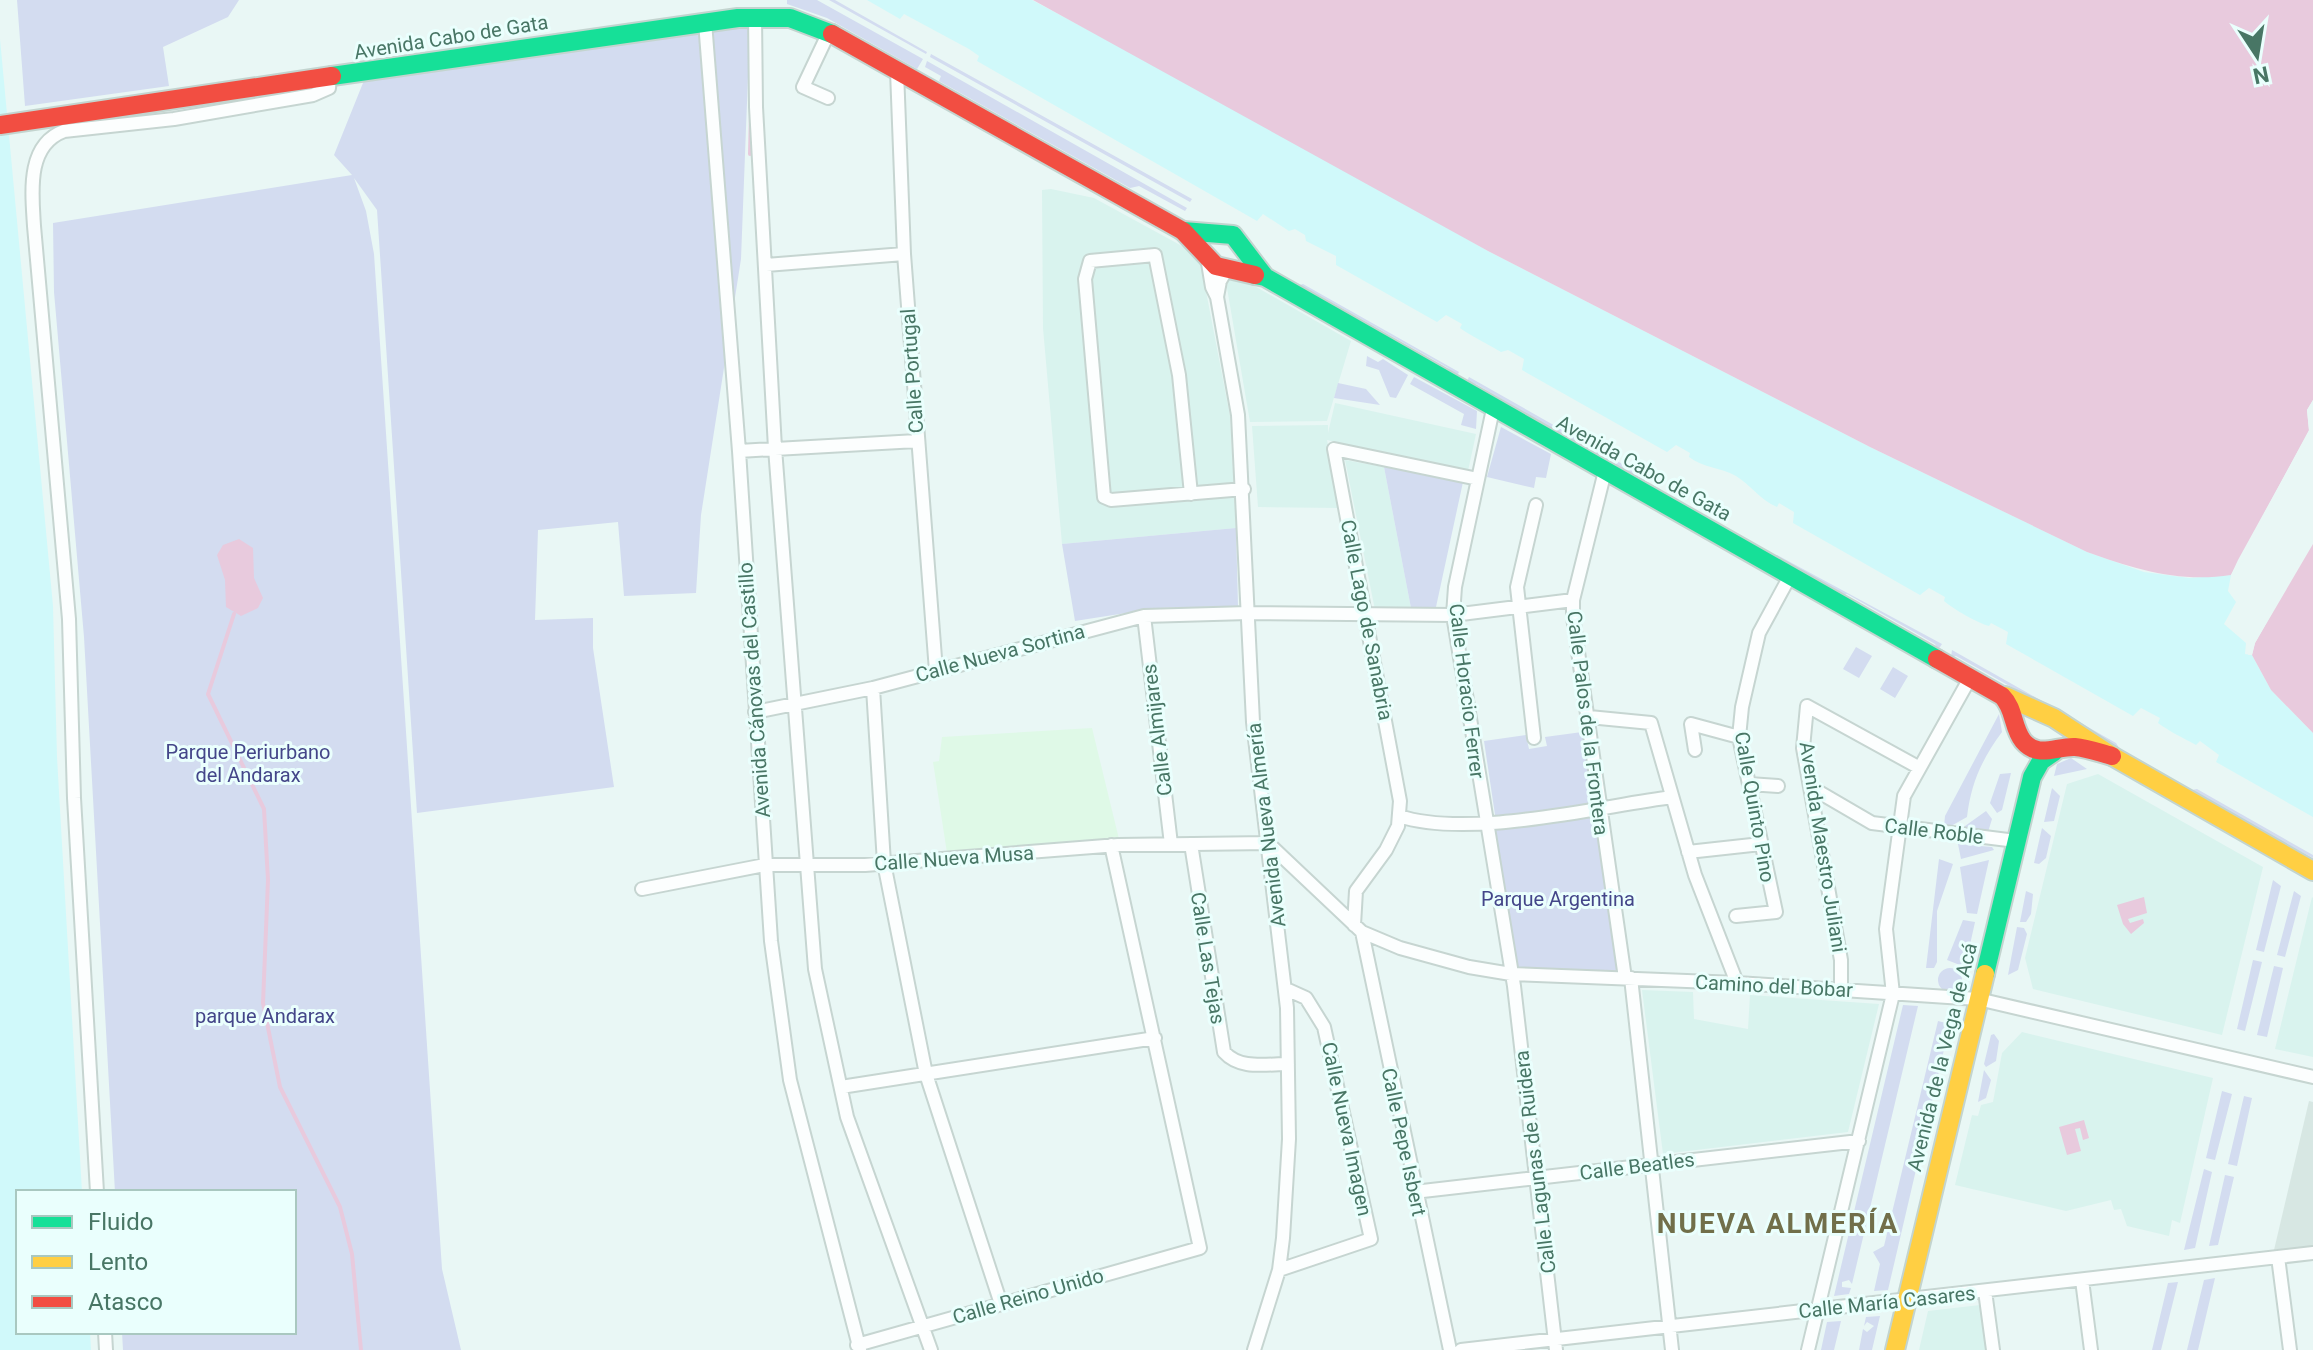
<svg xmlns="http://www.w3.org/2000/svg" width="2313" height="1350" viewBox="0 0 2313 1350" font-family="Roboto,sans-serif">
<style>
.residential{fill:#d9f3ee}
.industrial{fill:#d7e7e3}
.medical{fill:#dff9e7}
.green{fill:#d3dcf0}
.sand{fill:#d0f9fa}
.water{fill:#e8cadd}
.pier{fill:#e9f7f5}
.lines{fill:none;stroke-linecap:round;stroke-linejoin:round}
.stream{stroke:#e8cadd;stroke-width:4}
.street-casing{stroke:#c6d5d1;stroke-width:16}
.fast-casing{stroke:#c3d4cf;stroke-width:22}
.slow-casing{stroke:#c3d4cf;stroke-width:22}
.jam-casing{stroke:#c3d4cf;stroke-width:22}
.street{stroke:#fcfefe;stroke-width:12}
.fast{stroke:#16e098;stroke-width:18}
.slow{stroke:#ffcf43;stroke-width:18}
.jam{stroke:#f24e42;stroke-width:18}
.labels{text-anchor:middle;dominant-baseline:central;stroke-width:6;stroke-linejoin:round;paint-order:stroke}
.street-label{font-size:20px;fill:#487665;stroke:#eafffd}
.park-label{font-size:20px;fill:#444689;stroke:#eafffd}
.district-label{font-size:28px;font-weight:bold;letter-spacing:2px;fill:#716f4a;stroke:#eafffd}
</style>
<rect width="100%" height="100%" fill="#e9f7f5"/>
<path class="residential" d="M1051,189L1094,198L1193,252L1200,260L1230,416L1236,528L1062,544L1043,328L1042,190Z
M1234,279L1244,280L1351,341L1327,421L1250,422L1227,288L1228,281Z
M1335,403L1476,434L1468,471L1327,440L1341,508L1258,507L1252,426L1328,425V433Z
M1345,460L1384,467L1411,608L1375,610Z
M2098,774L2263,867L2222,1035L2033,989L2025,958L2067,784Z
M2312,897L2313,898V1057L2275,1049Z
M1642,990L1693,992L1694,1019L1748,1029L1750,995L1879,1004L1848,1132L1663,1154Z
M2022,1032L2213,1078L2180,1223L2172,1220L2169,1236L2127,1226L2121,1209L2114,1210L2111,1200L2066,1211L1955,1185L1972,1115L1978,1116L1981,1105L1993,1102L2002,1053Z
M1980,1305L1986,1350H1919L1928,1311Z"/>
<path class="industrial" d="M2309,1101L2313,1102V1246L2274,1250Z"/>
<path class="medical" d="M1092,728L1119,839L947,853L933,762L939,761L942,737Z"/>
<path class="green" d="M17,0H239L228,17L163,47L169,86L25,106Z
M787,0H817L923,59L917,69L827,18L787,4Z
M829,0H835L927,52L926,54Z
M750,24L741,259L701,515L696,593L624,596L618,522L538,530L535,620L593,618V648L614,787L417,813L377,210L354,178L366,211L374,254L442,1269L461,1350H123L122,1332H294V1192H115L84,637L54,292L53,223L352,175L334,155L365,78Z
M931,54L1192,199L1190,202L930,57Z
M927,61L1187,208L1185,211L1139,186L1130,188L939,81L941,76L925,67Z
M1303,284L1459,372L1456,378L1448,368L1306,288L1296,286Z
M1367,356L1378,362L1383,359L1408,375L1396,398L1390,397L1379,370L1366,366Z
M1414,377L1477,411L1476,429L1461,425L1464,414L1410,384Z
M1469,377L1640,474L1648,486L1476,384L1466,383Z
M1338,383L1366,389L1380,405L1334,398Z
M1501,427L1551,454L1546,478L1536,477L1534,488L1487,477Z
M1384,467L1463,482L1436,607L1411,608Z
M1236,528L1238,606L1158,608L1075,621L1062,544Z
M1777,555L1942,644L1938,650L1935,644L1847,594L1841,596L1770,556Z
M1856,647L1872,656L1859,678L1843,669Z
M1952,650L2116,743L2123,754L2113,749L2111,743L1956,656L1951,657Z
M1893,667L1908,676L1895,698L1880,689Z
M1999,714L2002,732C1982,759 1971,783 1967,817L1951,826H1944L1945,816Z
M1582,732L1620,973L1518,969L1517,963H1512L1493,830L1497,828L1484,741L1526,735L1529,749L1547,746L1545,737Z
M2071,758L2087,769L2054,776L2057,764Z
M2011,773L2002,810L1997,813L1990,803L2000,774Z
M2052,788L2060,796L2054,821L2044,822Z
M2197,789L2313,855V858L2187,791Z
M1986,811L1992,819L1988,832L1965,829V826Z
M2042,828L2051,836L2046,858L2039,864L2034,863Z
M1958,844L1992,847L1994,850L1961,859Z
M1939,859L1953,864L1937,911V962L1934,968H1926Z
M1989,860L1977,914L1967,913L1960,867Z
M2273,880L2281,886L2264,952L2256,950Z
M2026,891L2033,894L2031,914L2026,922H2020Z
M2294,891L2301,896L2285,957L2277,955Z
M1963,920L1975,922L1965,967L1947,960Z
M2017,927L2024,928L2027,934L2018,970L2008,975Z
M2253,960L2262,962L2245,1031L2237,1029Z
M2274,966L2283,968L2267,1037L2257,1035Z
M1938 980a12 12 0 1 1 24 0a12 12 0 1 1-24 0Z
M1903,1005L1918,1006L1852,1284L1849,1280L1842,1282V1287L1851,1288L1849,1294L1834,1296Z
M1938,1021L1950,1024L1888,1290L1874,1291L1880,1264L1873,1252L1884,1246Z
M1994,1034L1999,1041L1996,1061L1986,1067L1984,1064L1991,1035Z
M1984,1070L1991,1080L1986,1098L1978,1102Z
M2222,1091L2232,1094L2215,1160L2206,1158Z
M2244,1096L2252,1098L2237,1166L2228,1164Z
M2204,1169L2212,1172L2195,1248L2184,1250Z
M2225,1175L2234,1177L2218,1245L2209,1246Z
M2215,1278L2198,1350H2187L2204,1280Z
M2178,1282L2161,1350H2152L2168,1283Z
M1880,1316L1872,1350H1859L1863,1329L1867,1332L1874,1326L1867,1322L1864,1326L1866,1317Z
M1841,1321L1834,1350H1821L1827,1322Z"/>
<path class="sand" d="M867,0H1032L1277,131L1488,251L1870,447L2087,552L2144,572L2189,578L2231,575L2228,591L2236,602L2224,624L2246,643L2245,654L2252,655L2271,690L2313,733V817L2216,762L2219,755L2200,741L2196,745C2183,738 2169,731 2158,723L2160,718L2141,708L2133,716L2006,644L2008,632L1991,623L1989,626C1978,623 1953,609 1944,601L1945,597L1929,588L1920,595L1793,523L1794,512L1779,503L1777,507C1760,500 1751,485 1736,476C1720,467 1703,468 1689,457L1690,453L1676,445L1667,452L1522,370L1524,359L1508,350L1501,352C1491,346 1468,334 1460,328L1462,324L1446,315L1437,322L1336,265V256L1306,241L1305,235L1295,229L1289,231L1263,214L1257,221L977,61L979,56L969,49L904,14L900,19Z
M0,39L53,606L57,757L82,1192H18V1332H90L91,1350H0Z"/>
<path class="water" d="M1033,0H2313V400L2307,410L2309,430L2231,575C2179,583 2135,569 2087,552L1870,447L1488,251Z
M239,539L253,548L254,578L263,598L258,608L241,616L226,607L225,580L217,555L223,545Z
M2313,544V733L2271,690L2252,655L2255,643Z
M2144,897L2147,913L2128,919L2130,923L2143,919L2144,923L2131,934L2123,924L2117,905Z
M2084,1120L2089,1138L2083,1140L2080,1128L2075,1129L2081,1151L2067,1155L2059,1127Z"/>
<path class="pier" d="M2313,400V432L2234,576L2231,575L2238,560L2309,431L2307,410Z
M2313,540L2255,643L2252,655H2248L2252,641Z"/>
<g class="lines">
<path class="stream" d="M750,154L751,112
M234,614L208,694L264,809L268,880L263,1003L280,1087L340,1207L352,1254L361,1350"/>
<defs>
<path id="street" d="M755,16L756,107L775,448L815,969L847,1117L931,1350
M705,22L739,451L771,941L790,1080L860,1350
M897,71L904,254L936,671
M828,98L803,87L829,32
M1207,257L1212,287L1217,297
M766,265L904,254
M1227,269L1220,281L1217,297L1238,415L1253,722L1287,1008L1289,1139L1283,1238L1279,1270L1254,1350
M1493,409L1455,587L1453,615L1514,986L1556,1350
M739,451L917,441
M1605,471L1573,600V617L1625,978
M1191,494L1179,375L1155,255L1090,261L1085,279L1104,497L1111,500L1244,489
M1144,616L1171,844
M873,688L884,863L926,1074L1001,1304
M755,712L873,688L1144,616L1248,613L1453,615L1573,600
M1589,717L1651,723L1695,875L1737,983
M1534,738L1517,587L1536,505
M1695,750L1691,724L1739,737
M1749,784L1778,786
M1812,788L1872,823L2016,841
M1399,816C1469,839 1596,807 1672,797
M1191,844L1224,1052C1240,1070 1266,1064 1288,1064
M1688,852L1761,844
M642,889L765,865H865L1118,845L1268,843L1362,932L1400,948L1469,967L1511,974L1737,983L1978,999L2313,1077
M1736,916L1776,912L1739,737L1742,707L1759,633L1790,576
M1354,925L1356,891L1386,850L1398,826L1400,801L1334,449L1478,479
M1362,932L1450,1350
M1631,978L1672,1350
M1841,989V960L1803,748L1807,706L1918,767
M841,1087L1155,1038
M97,1192L74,798L69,619L34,226C32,193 26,145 64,131L174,119L313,95L329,88L330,77
M1414,1192L1859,1141
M2278,1257L2290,1350
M1279,1270L1371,1239L1324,1027L1306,998L1286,989
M2082,1280L2091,1350
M1985,1291L1993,1350
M105,1332L106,1350
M857,1345L1200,1248L1111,845
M1461,1350L2313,1253
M1808,1350L1893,994L1886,929L1904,796L1970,678"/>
<path id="fast" d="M332,76L738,18H790L832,34
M1183,231L1233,235L1265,277
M1255,275L1265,277L1937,659
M1985,974L2032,777L2041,761L2054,752"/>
<path id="slow" d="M2005,696L2054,718L2112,756L2313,871
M1895,1350L1985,974"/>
<path id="jam" d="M832,34L1183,231L1216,266L1255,275
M0,125L332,76
M1937,659L2002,696C2015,709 2012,727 2023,741C2038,759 2056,746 2075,747C2088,748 2100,753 2112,756"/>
</defs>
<use href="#street" class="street-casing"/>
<use href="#fast" class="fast-casing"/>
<use href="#slow" class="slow-casing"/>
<use href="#jam" class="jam-casing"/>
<use href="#street" class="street"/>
<use href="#fast" class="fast"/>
<use href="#slow" class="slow"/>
<use href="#jam" class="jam"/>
</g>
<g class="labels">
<g class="street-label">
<text transform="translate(451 37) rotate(-9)">Avenida Cabo de Gata</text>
<text transform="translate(912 371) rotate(-94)">Calle Portugal</text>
<text transform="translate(1644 468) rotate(29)">Avenida Cabo de Gata</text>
<text transform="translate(1367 620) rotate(79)">Calle Lago de Sanabria</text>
<text transform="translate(1000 653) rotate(-15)">Calle Nueva Sortina</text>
<text transform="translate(754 690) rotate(-94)">Avenida Cánovas del Castillo</text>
<text transform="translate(1467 691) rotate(83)">Calle Horacio Ferrer</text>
<text transform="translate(1588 723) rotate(83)">Calle Palos de la Frontera</text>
<text transform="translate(1157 730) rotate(-97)">Calle Almijares</text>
<text transform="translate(1755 807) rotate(80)">Calle Quinto Pino</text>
<text transform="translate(1266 825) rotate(-97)">Avenida Nueva Almería</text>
<text transform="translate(1934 831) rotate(7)">Calle Roble</text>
<text transform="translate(1823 847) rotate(81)">Avenida Maestro Juliani</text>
<text transform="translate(954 858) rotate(-4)">Calle Nueva Musa</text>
<text transform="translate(1208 958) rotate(81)">Calle Las Tejas</text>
<text transform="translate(1774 986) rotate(3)">Camino del Bobar</text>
<text transform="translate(1942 1057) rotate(-76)">Avenida de la Vega de Acá</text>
<text transform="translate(1347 1129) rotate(78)">Calle Nueva Imagen</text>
<text transform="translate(1404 1142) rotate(78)">Calle Pepe Isbert</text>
<text transform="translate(1535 1162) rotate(-97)">Calle Lagunas de Ruidera</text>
<text transform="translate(1637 1166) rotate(-7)">Calle Beatles</text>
<text transform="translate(1028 1296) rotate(-16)">Calle Reino Unido</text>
<text transform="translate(1887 1302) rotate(-6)">Calle María Casares</text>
</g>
<g class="park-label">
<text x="248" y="752">Parque Periurbano<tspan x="248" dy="23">del Andarax</tspan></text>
<text x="1558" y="899">Parque Argentina</text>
<text x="265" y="1016">parque Andarax</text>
</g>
<g class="district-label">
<text x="1778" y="1223">NUEVA ALMERÍA</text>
</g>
</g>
<rect x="16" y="1190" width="280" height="144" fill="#eafffd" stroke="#a9c8c0" stroke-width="2"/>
<rect x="32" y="1216" width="40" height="12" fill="#16e098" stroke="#a9c8c0" stroke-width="2"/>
<text x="88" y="1230" font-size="24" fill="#487665">Fluido</text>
<rect x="32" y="1256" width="40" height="12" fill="#ffcf43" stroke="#a9c8c0" stroke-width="2"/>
<text x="88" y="1270" font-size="24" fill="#487665">Lento</text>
<rect x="32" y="1296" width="40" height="12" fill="#f24e42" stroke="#a9c8c0" stroke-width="2"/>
<text x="88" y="1310" font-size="24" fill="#487665">Atasco</text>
<g transform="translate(2257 56) rotate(168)" stroke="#eafffd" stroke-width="6" paint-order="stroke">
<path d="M0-6L14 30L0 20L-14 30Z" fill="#487665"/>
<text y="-12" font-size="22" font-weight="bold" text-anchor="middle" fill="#487665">N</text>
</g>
</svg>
